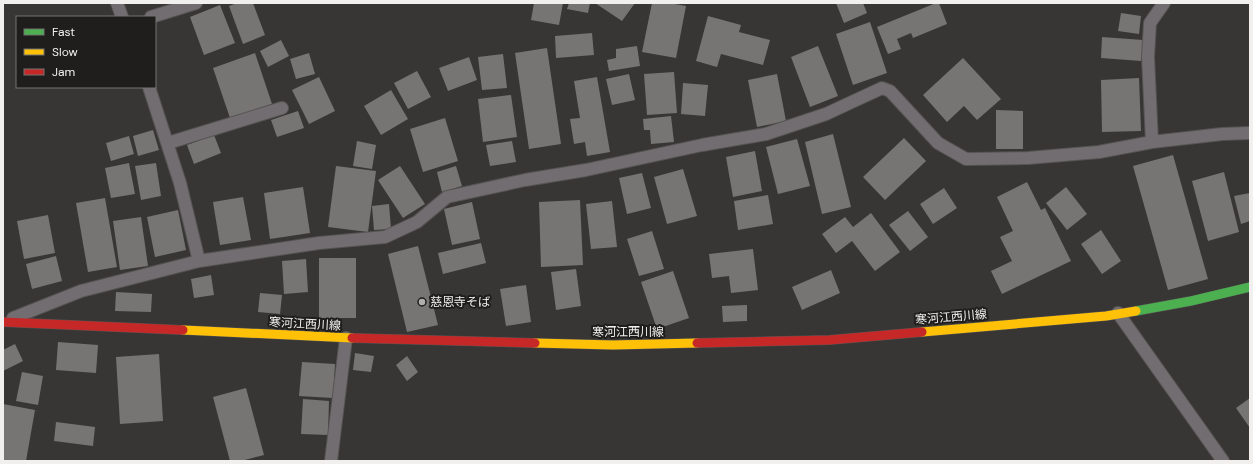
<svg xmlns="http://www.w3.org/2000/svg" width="1253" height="464" viewBox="0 0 1253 464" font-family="'DM Sans','Noto Sans JP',sans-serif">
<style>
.building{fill:#777574}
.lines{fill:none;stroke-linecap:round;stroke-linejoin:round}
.lane-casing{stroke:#555453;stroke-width:14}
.fast-casing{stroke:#555453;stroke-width:10}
.slow-casing{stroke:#555453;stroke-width:10}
.jam-casing{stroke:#555453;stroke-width:10}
.lane{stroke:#726d71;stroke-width:12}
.fast{stroke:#4caf50;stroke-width:9}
.slow{stroke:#ffc107;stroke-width:9}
.jam{stroke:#c62828;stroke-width:9}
.poi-dot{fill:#b1afad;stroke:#1f1e1c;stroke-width:1.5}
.labels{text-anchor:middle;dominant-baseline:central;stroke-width:4;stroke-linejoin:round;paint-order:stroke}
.poi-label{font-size:12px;fill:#f2f0ee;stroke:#1f1e1c;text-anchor:start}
.street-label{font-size:12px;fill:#f2f0ee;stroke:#1f1e1c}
</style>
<rect width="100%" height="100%" fill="#383634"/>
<path class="building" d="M237,3H253L265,35L243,44L229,6Z
M534,3H563L559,25L531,20Z
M569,3H590L588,13L567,9Z
M595,3H635L622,21Z
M652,3H669L686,6L676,58L642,52Z
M836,3H863L867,13L844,23Z
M936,3H939L947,24L913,38L911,33L897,39L901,49L888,54L877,27Z
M220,5L235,43L204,55L190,17Z
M1121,13L1141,16L1139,34L1118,31Z
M708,16L741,25L739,32L770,40L763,65L721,54L717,67L696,61Z
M870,22L887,73L853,85L836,34Z
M592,33L594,55L556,58L555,36Z
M1102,37L1143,40L1141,61L1101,58Z
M281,40L289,56L268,67L260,51Z
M637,46L640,66L609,71L607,60L616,58V49Z
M818,46L838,96L810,107L791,57Z
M547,48L561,144L529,149L515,53Z
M255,53L272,104L230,118L213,68Z
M309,53L315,74L296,79L290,59Z
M503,54L507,88L482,90L478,57Z
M469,57L477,80L448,91L439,68Z
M963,58L1001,99L977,120L964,106L947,122L923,95Z
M417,71L431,97L408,109L394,83Z
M674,72L677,113L647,115L644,74Z
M629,74L635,100L612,105L606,79Z
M777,74L786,121L757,127L748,80Z
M319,77L335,111L309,124L292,90Z
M597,77L610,152L587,156L585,142L574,144L570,119L580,118L574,81Z
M1139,78L1141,131L1102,132L1101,80Z
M683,83L708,85L705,116L681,114Z
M391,90L408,119L381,135L364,106Z
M511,95L517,137L483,142L478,99Z
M996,110L1023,111V149H996Z
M298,111L304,128L277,137L271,120Z
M671,116L674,142L651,144L650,130H644L643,119Z
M445,118L458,161L423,172L410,129Z
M153,130L159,150L138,156L133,136Z
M833,134L851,207L822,214L805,142Z
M214,135L221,153L194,164L187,145Z
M129,136L134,154L111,161L106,143Z
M904,138L926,161L885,200L863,177Z
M797,139L810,186L778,194L766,147Z
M357,141L376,145L372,169L353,166Z
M512,141L516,162L490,166L486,145Z
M755,151L762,191L733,197L726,157Z
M1173,155L1208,279L1168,290L1133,166Z
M129,163L135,194L111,198L105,168Z
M156,163L161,196L141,200L135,166Z
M336,166L376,171L368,232L328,227Z
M400,166L425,204L403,218L378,180Z
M456,166L462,186L442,192L437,172Z
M683,169L697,216L667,224L654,177Z
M1224,172L1239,232L1208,241L1192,181Z
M642,173L651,208L627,214L619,178Z
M1027,182L1041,210L1045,208L1071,261L1002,294L991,271L1012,261L1000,237L1013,231L997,197Z
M303,187L310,233L270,239L264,193Z
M1066,187L1087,214L1067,230L1046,203Z
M944,188L957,208L933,224L920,204Z
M1250,193V221L1241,224L1234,196Z
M768,195L773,224L738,230L734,201Z
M243,197L251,240L220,245L213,202Z
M105,198L117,267L88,272L76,203Z
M580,200L583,265L541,267L539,202Z
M612,201L617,247L591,249L586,204Z
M472,202L480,239L452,245L444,209Z
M389,204L391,229L374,230L372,206Z
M178,210L186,250L155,257L147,217Z
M908,211L928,237L910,251L889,225Z
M871,213L900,252L875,271L852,241L836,253L822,234L845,217L853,227Z
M48,215L55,253L24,259L17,221Z
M141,217L148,266L120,270L113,221Z
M1101,230L1121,261L1102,274L1081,244Z
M652,231L664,269L639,276L627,239Z
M481,243L486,263L443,274L438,253Z
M418,246L438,325L407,332L388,254Z
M753,249L758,290L731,293L729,276L712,278L709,254Z
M56,256L62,281L32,289L26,264Z
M319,258H356V318H319Z
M306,259L308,292L284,294L282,261Z
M576,269L581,306L556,310L551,272Z
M831,270L840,293L802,310L792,287Z
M673,271L689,318L657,329L641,282Z
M211,275L214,295L194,298L191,279Z
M526,285L531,322L506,326L500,289Z
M116,292L152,294L151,312L115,311Z
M260,293L282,295L280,314L258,312Z
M747,305V321L723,322L722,306Z
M58,342L98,345L96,373L56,370Z
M15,344L23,361L3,371V350Z
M355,353L374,356L371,372L353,370Z
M159,354L163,421L120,424L116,357Z
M407,356L418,372L407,381L396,365Z
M302,362L335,364L333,398L299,396Z
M22,372L43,376L38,405L16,401Z
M246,388L264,455L241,461H230L213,397Z
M1250,398V428L1236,408Z
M303,399L329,401L328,435L301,434Z
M3,404L35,410L26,461H3Z
M56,422L95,427L93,446L54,441Z"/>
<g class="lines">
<defs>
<path id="lane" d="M117,3L122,17
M151,17L196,3
M149,87L180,183L199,261
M1152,142L1148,57L1150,23L1164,3
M168,143L282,108
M1118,313L1223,461
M13,318L81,291L199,261L319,243L385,237L417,222L447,197L525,180L586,170L702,145L766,134L826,114L882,88L890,91L938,143L966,159L1028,158L1099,152L1152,142L1222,134L1250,133
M331,461L346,338"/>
<path id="fast" d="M1136,311L1191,301L1250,287"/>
<path id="slow" d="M183,330L352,338
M922,332L1106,316L1136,311
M535,343L613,345L697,343"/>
<path id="jam" d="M3,322L183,330
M352,338L535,343
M697,343L829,340L922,332"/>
</defs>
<use href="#lane" class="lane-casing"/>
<use href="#fast" class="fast-casing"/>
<use href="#slow" class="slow-casing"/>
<use href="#jam" class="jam-casing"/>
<use href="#lane" class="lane"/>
<use href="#fast" class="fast"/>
<use href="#slow" class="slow"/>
<use href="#jam" class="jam"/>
</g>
<circle class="poi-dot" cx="422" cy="302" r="4"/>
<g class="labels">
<g class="poi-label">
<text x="430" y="302">慈恩寺そば</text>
</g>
<g class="street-label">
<text transform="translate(951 317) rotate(-5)">寒河江西川線</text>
<text transform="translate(305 324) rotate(3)">寒河江西川線</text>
<text x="628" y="332">寒河江西川線</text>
</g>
</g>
<rect width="1253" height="464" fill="none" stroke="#f2f0ee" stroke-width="8"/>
<rect x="16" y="16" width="140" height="72" fill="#1f1e1c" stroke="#737270"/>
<rect x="24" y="29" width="20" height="6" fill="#4caf50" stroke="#737270"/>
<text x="52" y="36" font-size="12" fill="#f2f0ee">Fast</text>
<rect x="24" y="49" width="20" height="6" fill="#ffc107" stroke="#737270"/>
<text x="52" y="56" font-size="12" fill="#f2f0ee">Slow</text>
<rect x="24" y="69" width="20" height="6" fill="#c62828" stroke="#737270"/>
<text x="52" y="76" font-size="12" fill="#f2f0ee">Jam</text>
</svg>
